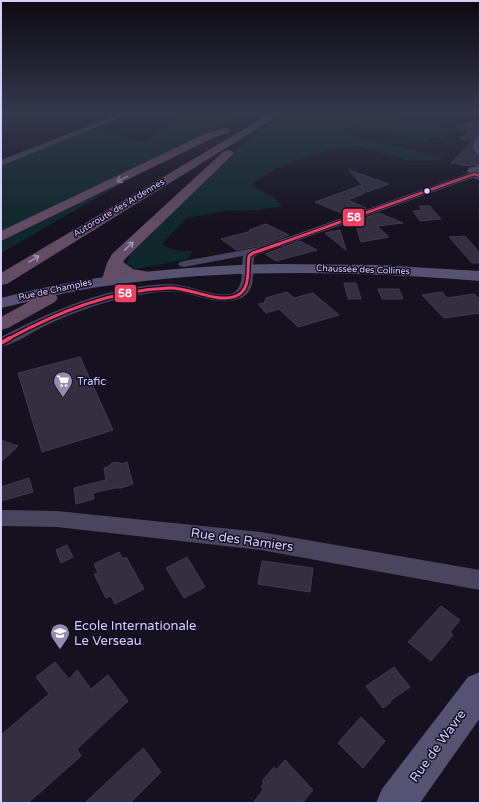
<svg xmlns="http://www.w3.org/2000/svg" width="481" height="804" viewBox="0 0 481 804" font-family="'Varela Round',sans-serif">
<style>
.green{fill:#10282b}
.building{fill:#332f40;stroke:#413a52}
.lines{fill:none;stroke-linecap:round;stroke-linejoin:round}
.street{fill:#49455f;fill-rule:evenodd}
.secondary{fill:#565272;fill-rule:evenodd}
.highway{fill:#634c65;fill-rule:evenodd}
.bus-1-far2-casing{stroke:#120c23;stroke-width:4.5}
.bus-1-far1-casing{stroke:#120c23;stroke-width:5.5}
.bus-1-casing{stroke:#120c23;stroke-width:7}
.bus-1-far2{stroke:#f24062;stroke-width:2.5}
.bus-1-far1{stroke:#f24062;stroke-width:3}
.bus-1{stroke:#f24062;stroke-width:4}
.oneway{stroke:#a394ba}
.bus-dot{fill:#d7ceff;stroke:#120c23;stroke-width:1.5}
.labels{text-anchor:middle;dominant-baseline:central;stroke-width:3;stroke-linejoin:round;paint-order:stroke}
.far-street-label{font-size:9px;fill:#d7ceff;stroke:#120c23}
.poi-label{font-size:11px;fill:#d7ceff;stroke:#120c23;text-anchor:start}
.near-street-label{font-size:13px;fill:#d7ceff;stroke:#120c23}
.near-poi-label{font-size:13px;fill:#d7ceff;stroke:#120c23;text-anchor:start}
.line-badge{stroke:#120c23;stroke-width:1.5}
.badge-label{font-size:11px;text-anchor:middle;font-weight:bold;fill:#fff}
</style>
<rect width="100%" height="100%" fill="#15111e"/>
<path class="green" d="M169,112H246L1,253V165L97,128L142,142L177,121L172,113Z
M290,112H405L410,113L401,119L452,130L441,139L433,137L426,142C402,137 366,123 343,129L341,133L445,158L433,161H410L358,146L340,148L320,152L277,168L251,185L274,197L282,206L260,210L225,211L187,218L162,244C172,251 181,251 193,251L188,259L136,269L127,264L129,256L217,167L258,131Z"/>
<path class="building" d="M473,121L480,122V133L474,137L472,148L475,155L480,156V164L470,166L451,163L472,141L459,139L471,131L456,128Z
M349,170L389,184L367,192L362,186L365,193L348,200L366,208L344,216L341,213L315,202L362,185Z
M419,206H430L441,219L420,221L413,211L422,210Z
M379,213L403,223L377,226L389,237L361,242L356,226L351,223Z
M266,224L289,235L260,246L236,250L221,239L252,231L249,230Z
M340,230L346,250L325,233Z
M465,236L480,253V263H472L449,237Z
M300,241L317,250L276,261L265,254Z
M344,283H356L361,299H348Z
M378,289H399L403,299H382Z
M287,292L294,298L313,293L339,315L298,327L279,309L266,313L258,304L264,303L266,298Z
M442,292L447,298L474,294L480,299V313L444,318L422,295Z
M80,357L113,430L42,452L18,373Z
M1,440L18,446L1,462Z
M117,462L122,464L127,462L133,484L121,488H115L93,493L94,499L76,504L74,488L106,480L104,468L108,467L112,463Z
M29,478L33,492L1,501V487Z
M67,545L73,557L61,563L56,550Z
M119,552L123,559L126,557L144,589L115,604L111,596L106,598L94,574L98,573L94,564Z
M187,557L205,587L184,598L166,568Z
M262,561L313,568L310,592L258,584Z
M441,606L460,620L450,632L453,635L431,661L408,642Z
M55,662L69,679L77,670L91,689L108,675L128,701L77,749L81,756L28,803H1V735L49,694L36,677Z
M394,667L410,687L390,701L391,702L383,708L366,686Z
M361,717L385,741L363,768L338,743Z
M143,748L161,772L130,803H85Z
M285,760L313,790L302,803H253L263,790L261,787L264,783L262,781L274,767L276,770Z"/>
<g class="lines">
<path class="street" d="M125,112H134L1,166V160Z
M475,171L478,172L479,174L478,176L257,255L254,257C252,271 257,291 241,298C221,307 199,295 179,292C168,291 156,292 145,294C111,299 79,310 47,325C32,332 17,343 1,347V337C53,310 111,285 170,284C188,284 217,299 233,293C245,287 241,267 243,256L184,267L180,266L178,264L180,262L184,261L260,247Z
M1,510L57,511L261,532L480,570V590L261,550L57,527L1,526Z"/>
<path class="secondary" d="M480,134V155L476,154L473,148L475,137Z
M480,165V180L471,177L467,171L469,168Z
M277,264L378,265L480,271V281C356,271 228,268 105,286C70,291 35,300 1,308V298C93,274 182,266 277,264Z
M480,672V718L420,803H376L382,789L468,677Z"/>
<path class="highway" d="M273,112H284L7,284L1,285V273Z
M225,128L229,129L230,131L229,133L215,137L1,241V231L207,133Z
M228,150L232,151L234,153L232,155L125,259L123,262L133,269L149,272L151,275L149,278L139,280L120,275L116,283L110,284L104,283L102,279L107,263L112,254L224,151Z
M49,293L55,294L58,298L55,302L8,328L1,330V317L43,294Z"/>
<defs>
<path id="bus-1-far2" d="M276,245L466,177L475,174L480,176"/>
<path id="bus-1-far1" d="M8,339C58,312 112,290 169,288C190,287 219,305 238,295C251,288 247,268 249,256L253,253L279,244"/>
<path id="bus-1" d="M1,343L10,338"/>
</defs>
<use href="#bus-1-far2" class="bus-1-far2-casing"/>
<use href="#bus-1-far1" class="bus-1-far1-casing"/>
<use href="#bus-1" class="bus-1-casing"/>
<use href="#bus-1-far2" class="bus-1-far2"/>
<use href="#bus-1-far1" class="bus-1-far1"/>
<use href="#bus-1" class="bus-1"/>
</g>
<defs><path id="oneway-shaft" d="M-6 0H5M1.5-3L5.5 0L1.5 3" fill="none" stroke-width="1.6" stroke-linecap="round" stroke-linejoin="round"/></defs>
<g class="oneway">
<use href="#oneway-shaft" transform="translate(122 179) rotate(154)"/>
<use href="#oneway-shaft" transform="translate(129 246) rotate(-44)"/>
<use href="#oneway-shaft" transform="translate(34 259) rotate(-31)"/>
</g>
<linearGradient id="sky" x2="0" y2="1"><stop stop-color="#0c0910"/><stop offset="0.5" stop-color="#35384c"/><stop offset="1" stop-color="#35384c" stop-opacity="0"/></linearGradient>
<rect width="481" height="224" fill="url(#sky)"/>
<defs>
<symbol id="supermarket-pin" viewBox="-11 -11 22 30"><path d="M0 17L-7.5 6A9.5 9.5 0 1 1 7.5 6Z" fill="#938cb0" stroke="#120c23"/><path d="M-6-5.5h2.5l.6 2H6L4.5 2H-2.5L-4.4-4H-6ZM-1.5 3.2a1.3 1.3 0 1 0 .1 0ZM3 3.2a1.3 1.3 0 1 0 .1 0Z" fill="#fff"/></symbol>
<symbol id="school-pin" viewBox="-11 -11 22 30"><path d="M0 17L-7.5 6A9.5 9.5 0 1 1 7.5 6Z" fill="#938cb0" stroke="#120c23"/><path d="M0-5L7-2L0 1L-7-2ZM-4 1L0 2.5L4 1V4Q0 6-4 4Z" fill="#fff"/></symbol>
</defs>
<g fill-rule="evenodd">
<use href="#supermarket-pin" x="52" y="370" width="22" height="30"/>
<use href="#school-pin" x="49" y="622" width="22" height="30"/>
</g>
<circle class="bus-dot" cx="427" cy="191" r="3.5"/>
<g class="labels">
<g class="far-street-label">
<text transform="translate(119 208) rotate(-31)">Autoroute des Ardennes</text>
<text transform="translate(363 270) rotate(2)">Chaussée des Collines</text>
<text transform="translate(55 290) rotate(-12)">Rue de Champles</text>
</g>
<g class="poi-label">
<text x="77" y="381">Trafic</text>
</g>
<g class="near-street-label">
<text transform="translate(242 540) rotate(8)">Rue des Ramiers</text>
<text transform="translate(438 746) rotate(-54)">Rue de Wavre</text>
</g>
<g class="near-poi-label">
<text x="74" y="626">Ecole Internationale<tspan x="74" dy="15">Le Verseau</tspan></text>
</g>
</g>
<g class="line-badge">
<rect x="342" y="208" width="23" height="19" rx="4" fill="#f24062"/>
<rect x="114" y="284" width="23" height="19" rx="4" fill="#f24062"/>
</g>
<g class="badge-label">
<text x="354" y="221">58</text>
<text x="125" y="297">58</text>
</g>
<rect width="481" height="804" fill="none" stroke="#d7ceff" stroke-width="4"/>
</svg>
